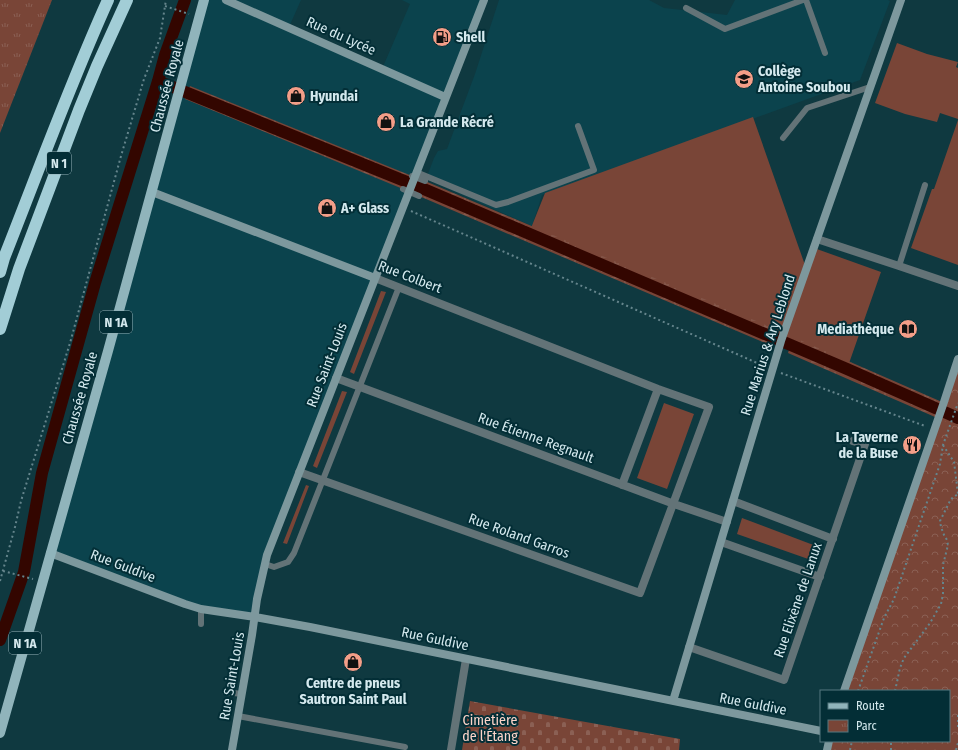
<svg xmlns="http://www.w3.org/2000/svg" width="958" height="750" viewBox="0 0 958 750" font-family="'Fira Sans Condensed',sans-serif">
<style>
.built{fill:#0b434d}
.grass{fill:#794537}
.forest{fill:url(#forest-crowns)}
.wetland{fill:url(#wetland-marsh)}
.cemetery{fill:url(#cemetery-stones)}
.park{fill:url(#park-tufts)}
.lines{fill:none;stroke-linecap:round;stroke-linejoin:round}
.canal{stroke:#330600;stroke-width:12}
.path{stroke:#65858c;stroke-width:2;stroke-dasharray:2 3;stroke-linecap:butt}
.lane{stroke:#637377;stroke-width:6}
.street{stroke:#637377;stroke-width:8}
.secondary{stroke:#7d989d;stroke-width:8}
.primary{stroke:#90b4bb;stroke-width:10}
.highway{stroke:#a2cdd6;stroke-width:12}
.labels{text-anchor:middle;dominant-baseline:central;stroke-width:4;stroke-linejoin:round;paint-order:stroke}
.shield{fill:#032e36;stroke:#95b1b7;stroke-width:1}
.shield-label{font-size:13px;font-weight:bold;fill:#d4e9ee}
.street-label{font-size:14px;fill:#d4e9ee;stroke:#032e36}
.poi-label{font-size:14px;font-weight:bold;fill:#d4e9ee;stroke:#032e36;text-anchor:start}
.park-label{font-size:14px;fill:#fdd4c9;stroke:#032e36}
</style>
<defs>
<pattern id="forest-crowns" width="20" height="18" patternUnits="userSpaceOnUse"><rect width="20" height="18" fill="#794537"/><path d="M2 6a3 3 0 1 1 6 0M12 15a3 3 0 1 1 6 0" fill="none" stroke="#8b6054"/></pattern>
<pattern id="wetland-marsh" width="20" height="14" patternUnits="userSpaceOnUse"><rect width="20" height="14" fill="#794537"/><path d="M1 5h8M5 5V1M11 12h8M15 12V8" fill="none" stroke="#8b6054"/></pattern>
<pattern id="cemetery-stones" width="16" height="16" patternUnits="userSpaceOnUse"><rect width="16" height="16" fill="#794537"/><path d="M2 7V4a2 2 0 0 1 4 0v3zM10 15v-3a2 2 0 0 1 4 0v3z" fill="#8b6054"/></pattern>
<pattern id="park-tufts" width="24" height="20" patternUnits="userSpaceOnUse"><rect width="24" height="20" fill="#794537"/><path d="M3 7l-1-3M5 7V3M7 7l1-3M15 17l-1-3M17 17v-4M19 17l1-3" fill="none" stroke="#8b6054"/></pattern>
</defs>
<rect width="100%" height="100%" fill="#0f3940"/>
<path class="built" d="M204,0H301L289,27L382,69L410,4L402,0H484L267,555L255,617L202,609L50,553Z
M499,0H649L664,8L727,15L735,0H888L890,1L860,80L542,195L532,226L426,179L434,158L438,151L447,149L475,74Z"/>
<path class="grass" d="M897,43L927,54L958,62L956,67L958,68V119L940,113L937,122L905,114L875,103Z
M753,117L806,268L814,248L881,272L847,369L529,233L545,193Z
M958,120V265L911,248L932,189H934Z
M381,291L386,292L354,374L350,372Z
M342,391L347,392L317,468L313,466Z
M664,403L694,414L667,489L637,478Z
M306,485L309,486L287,544L283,543Z
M742,518L816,546L811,560L737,534Z"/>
<path class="forest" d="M958,359V750H829L830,741H949V691H844Z"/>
<path class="wetland" d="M190,86L412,176L402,180L403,189L185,99Z
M425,181L775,329L770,345L419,196Z
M793,337L958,409V427L788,353Z"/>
<path class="cemetery" d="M470,701L680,739L679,750H462Z"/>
<path class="park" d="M0,0H52L0,133Z"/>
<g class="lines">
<path class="canal" d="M158,81L412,184L847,369L958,418
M0,640L24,572L42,473L95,283L158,81L165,55L185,0"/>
<path class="path" d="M165,6L189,14
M411,211L764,366
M781,373L925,426
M943,445L954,462L958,494
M3,571L33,579
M0,581L15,527L21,501L70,343L121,156L144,79L160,38L165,6L166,0
M858,691L884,618L894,599L940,464L943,445L958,403
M895,691L900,668L904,658L930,623L941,604L943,594V565L948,545L947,540L944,535L941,527L940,521L951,499L958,494
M958,715V729
M850,750L852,741
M891,750V741
M956,750L958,743"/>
<path class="lane" d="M806,0L825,53
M686,8L725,29L803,0
M783,138L807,108L870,87
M416,172L496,205L508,202L594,170L578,126
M412,176L425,181
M403,189L419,196
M899,266L925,185
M265,564L274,567L288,562L294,553L399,287
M201,624V609
M225,692L242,694
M238,716L405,747"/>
<path class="street" d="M817,239L899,266L958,286
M336,378L674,504L727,522
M299,472L640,593L709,407L658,389L375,278
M622,485L658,389
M733,501L833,539
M721,542L820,577
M689,647L784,680L865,444L853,441
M451,750L466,659"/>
<path class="secondary" d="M226,0L445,97
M152,192L375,278
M50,553L185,604L201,609L255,617L310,627L821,731
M844,691L944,402L958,359
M673,701L781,341L901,0
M232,750L252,635L257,599L267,555L484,0
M827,750L829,741"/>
<path class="primary" d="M0,733L108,351L204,0"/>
<path class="highway" d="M0,272L4,258C38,172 70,84 108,0
M0,329L19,269L79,110L97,66L127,0"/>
</g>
<defs>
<symbol id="fuel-disc" viewBox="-11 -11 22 22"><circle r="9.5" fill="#f49e88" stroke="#032e36"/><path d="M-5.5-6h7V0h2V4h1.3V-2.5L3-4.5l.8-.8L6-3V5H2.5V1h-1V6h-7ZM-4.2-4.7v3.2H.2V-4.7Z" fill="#111"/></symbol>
<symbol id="school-disc" viewBox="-11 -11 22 22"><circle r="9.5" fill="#f49e88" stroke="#032e36"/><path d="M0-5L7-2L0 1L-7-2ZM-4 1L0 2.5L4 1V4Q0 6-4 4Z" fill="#111"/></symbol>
<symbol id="shop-disc" viewBox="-11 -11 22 22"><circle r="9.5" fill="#f49e88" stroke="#032e36"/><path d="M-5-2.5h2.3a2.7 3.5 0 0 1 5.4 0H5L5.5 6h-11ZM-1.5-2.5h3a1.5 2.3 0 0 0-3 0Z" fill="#111"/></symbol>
<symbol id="library-disc" viewBox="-11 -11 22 22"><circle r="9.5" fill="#f49e88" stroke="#032e36"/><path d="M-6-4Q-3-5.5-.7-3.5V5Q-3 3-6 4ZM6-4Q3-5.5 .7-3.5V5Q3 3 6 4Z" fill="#111"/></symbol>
<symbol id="restaurant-disc" viewBox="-11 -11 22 22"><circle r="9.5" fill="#f49e88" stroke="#032e36"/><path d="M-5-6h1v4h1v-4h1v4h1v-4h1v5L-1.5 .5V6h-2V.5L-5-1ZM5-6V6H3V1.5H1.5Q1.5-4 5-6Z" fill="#111"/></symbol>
</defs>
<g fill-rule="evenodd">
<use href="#fuel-disc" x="431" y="26" width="22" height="22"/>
<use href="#school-disc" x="733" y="68" width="22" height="22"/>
<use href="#shop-disc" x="285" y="85" width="22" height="22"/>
<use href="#shop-disc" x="375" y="111" width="22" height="22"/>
<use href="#shop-disc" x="316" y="197" width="22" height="22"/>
<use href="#library-disc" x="897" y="318" width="22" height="22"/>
<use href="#restaurant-disc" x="901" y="434" width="22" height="22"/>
<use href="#shop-disc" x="342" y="651" width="22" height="22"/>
</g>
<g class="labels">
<g class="shield">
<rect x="47" y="152" width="24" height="22" rx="3"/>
<rect x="100" y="311" width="32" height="22" rx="3"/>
<rect x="9" y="632" width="32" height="22" rx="3"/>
</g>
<g class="shield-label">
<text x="59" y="163">N 1</text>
<text x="116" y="322">N 1A</text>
<text x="25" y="643">N 1A</text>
</g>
<g class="street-label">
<text transform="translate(341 36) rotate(24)">Rue du Lycée</text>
<text transform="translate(167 86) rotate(-75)">Chaussée Royale</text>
<text transform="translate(410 277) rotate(21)">Rue Colbert</text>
<text transform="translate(768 345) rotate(-72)">Rue Marius &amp; Ary Leblond</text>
<text transform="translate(327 365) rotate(-69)">Rue Saint-Louis</text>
<text transform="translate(80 398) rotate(-74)">Chaussée Royale</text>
<text transform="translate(536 438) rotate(20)">Rue Étienne Regnault</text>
<text transform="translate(519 536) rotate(20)">Rue Roland Garros</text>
<text transform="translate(123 566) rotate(21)">Rue Guldive</text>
<text transform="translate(798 600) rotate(-71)">Rue Elixène de Lanux</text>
<text transform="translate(435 639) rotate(12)">Rue Guldive</text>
<text transform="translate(232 676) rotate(-80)">Rue Saint-Louis</text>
<text transform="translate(753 704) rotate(11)">Rue Guldive</text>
</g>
<g class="poi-label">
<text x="456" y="37">Shell</text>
<text x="758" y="71">Collège<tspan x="758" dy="16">Antoine Soubou</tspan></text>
<text x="310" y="96">Hyundai</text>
<text x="400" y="122">La Grande Récré</text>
<text x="341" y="208">A+ Glass</text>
<text x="894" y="329" text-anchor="end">Mediathèque</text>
<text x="898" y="437" text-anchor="end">La Taverne<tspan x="898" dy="16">de la Buse</tspan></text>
<text x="353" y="683" text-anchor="middle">Centre de pneus<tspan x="353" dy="16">Sautron Saint Paul</tspan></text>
</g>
<g class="park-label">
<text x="490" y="720">Cimetière<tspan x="490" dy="16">de l'Étang</tspan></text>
</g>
</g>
<rect x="820" y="690" width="130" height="52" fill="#032e36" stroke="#577980"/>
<rect x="828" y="703" width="20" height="6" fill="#90b4bb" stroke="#577980"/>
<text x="856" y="710" font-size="12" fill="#d4e9ee">Route</text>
<rect x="828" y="720" width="20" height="12" fill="url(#park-tufts)" stroke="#577980"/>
<text x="856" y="730" font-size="12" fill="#d4e9ee">Parc</text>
</svg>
